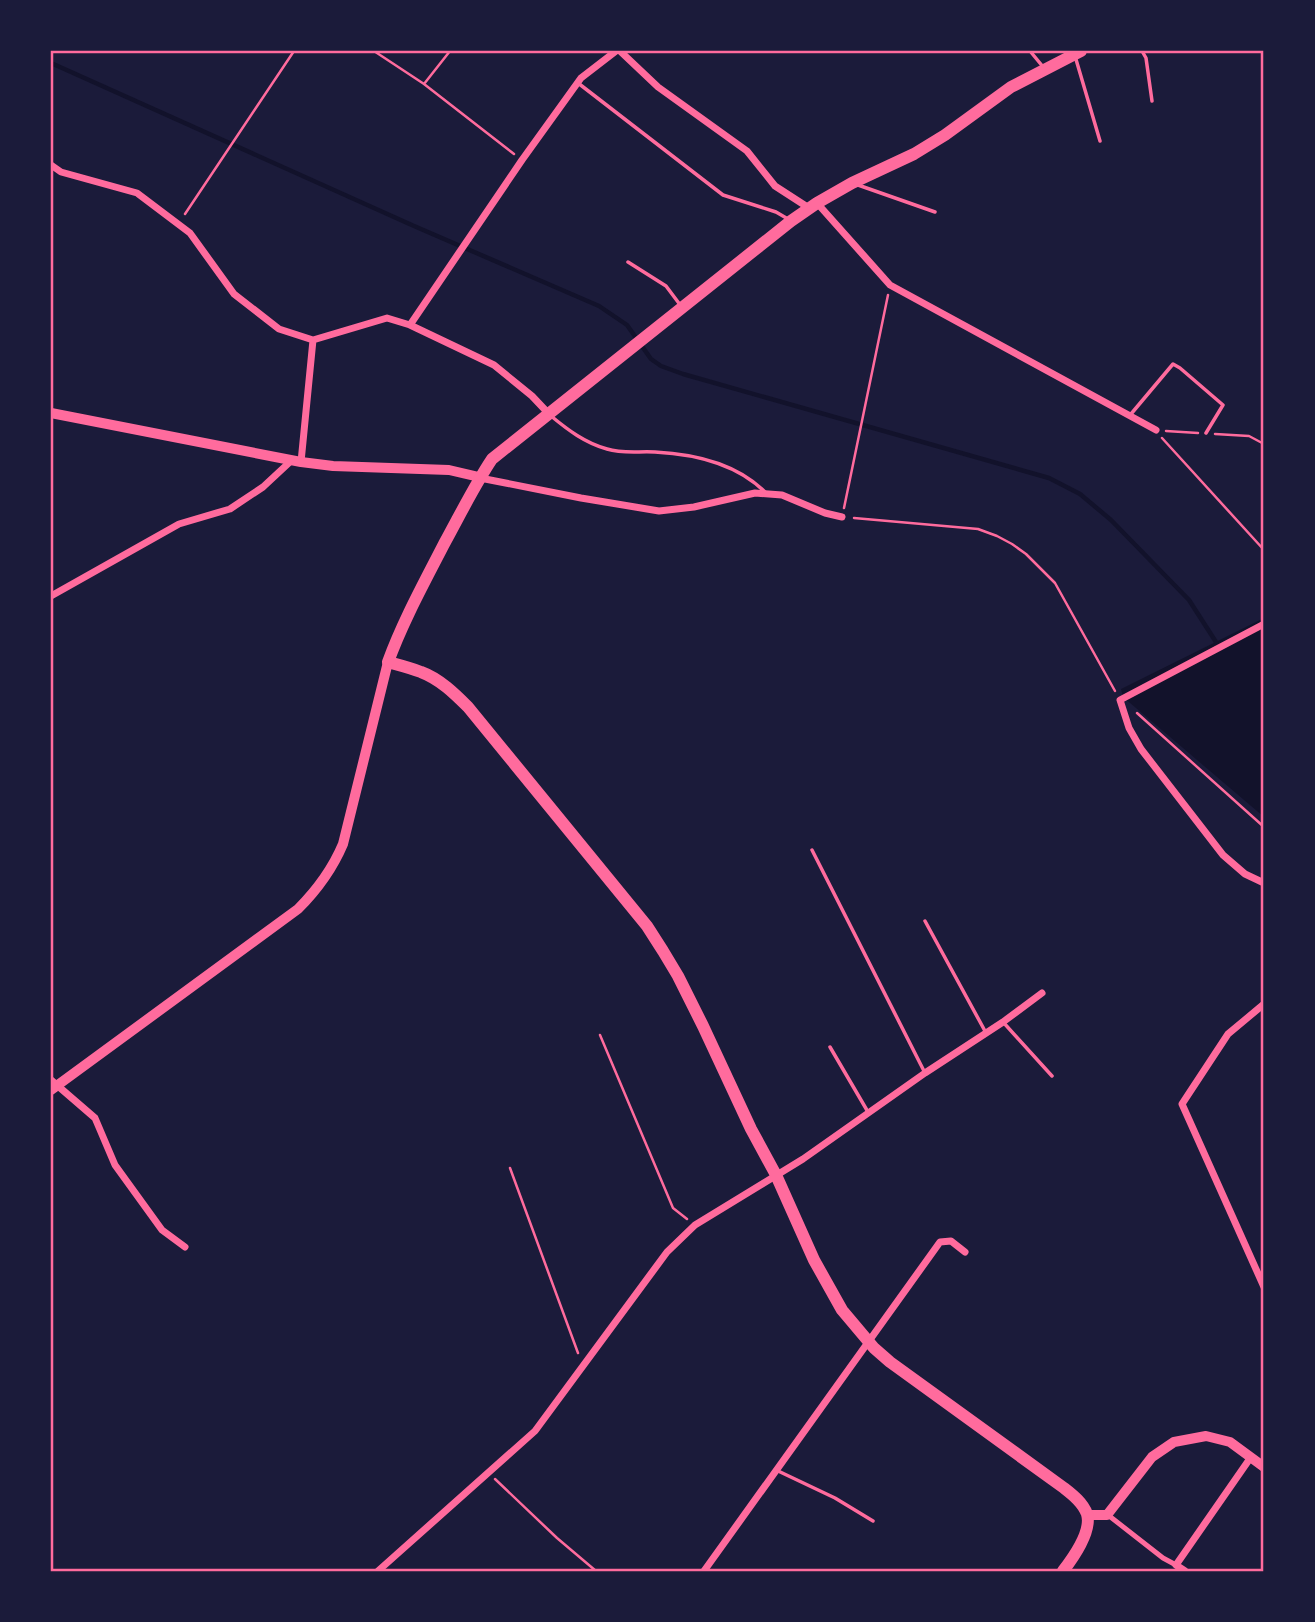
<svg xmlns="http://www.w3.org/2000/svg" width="1315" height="1622" viewBox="0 0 1315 1622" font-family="'Open Sans',sans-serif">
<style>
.water{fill:#12122b}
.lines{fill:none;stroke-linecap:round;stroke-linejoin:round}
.stream{stroke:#12122b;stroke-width:4.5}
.path{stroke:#ff6b9d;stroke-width:2.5}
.service{stroke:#ff6b9d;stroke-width:3.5}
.pedestrian{stroke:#ff6b9d;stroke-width:5}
.minor{stroke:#ff6b9d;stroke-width:7}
.tertiary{stroke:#ff6b9d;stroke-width:10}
.primary{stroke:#ff6b9d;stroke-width:12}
.neatline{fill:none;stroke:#ff6b9d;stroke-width:2.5}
</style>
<rect width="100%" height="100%" fill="#1b1b3a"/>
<path class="water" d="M1264,618V817L1123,697L1121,689Z"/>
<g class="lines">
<path class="stream" d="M51,63L414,226L599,306L627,325L651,359L661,366L683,374L1049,478L1080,494L1111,520L1189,600L1216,642"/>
<path class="path" d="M374,51L424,84L514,154
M424,84L450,51
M185,214L294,51
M1166,431L1198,433
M1215,434L1249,436L1264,444
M1162,438L1264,550
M844,508L888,295
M854,518L978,529L997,536L1012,544L1026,554L1055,583L1115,691
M1137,713L1264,827
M600,1035L673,1208L687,1219
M510,1168L578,1353
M495,1479L557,1538L596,1571"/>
<path class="service" d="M1030,51L1044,68
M1142,51L1146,58L1152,101
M1075,56L1100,141
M578,83L723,195L776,212L788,219
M858,185L935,212
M628,262L666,286L681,306
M1131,414L1173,364L1180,368L1223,405L1206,433
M551,416C568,430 585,443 607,449C623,454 639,451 655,452C694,454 736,463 765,492
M812,850L925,1073
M925,921L985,1031
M1003,1022L1052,1076
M830,1047L868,1112
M776,1470L835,1498L873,1521"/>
<path class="pedestrian" d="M1108,1515L1163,1558L1176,1565"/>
<path class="minor" d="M620,51L658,87L747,151L775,186L809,208
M51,165L61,172L137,193L190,233L234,294L279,329L313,340L387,318L410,325L494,365L532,396L549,414
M817,203L890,285L1156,430
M410,325L522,160L581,78L616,51
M301,462L313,340
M480,478L581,498L659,511L694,507L755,493L782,495L825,513L842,517
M51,596L179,524L230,509L263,487L292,460
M1264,624L1120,700L1129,728L1141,749L1223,855L1245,874L1264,883
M1264,1004L1228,1034L1182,1104L1264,1287
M51,1080L95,1118L115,1165L162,1230L185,1247
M378,1571L535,1431L667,1252L695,1225L803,1159L925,1073L1003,1022L1042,993
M704,1571L940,1242L951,1241L965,1252
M1185,1571L1176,1565L1251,1457"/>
<path class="tertiary" d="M51,413L301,462L333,466L449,470L479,477
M51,1090L298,909C318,889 332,870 343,844L388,662
M1087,1515H1107L1152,1457L1174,1442L1206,1436L1230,1442L1264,1467"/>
<path class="primary" d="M1063,1571C1073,1558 1092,1531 1087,1514C1083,1503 1073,1495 1064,1488L890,1362L874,1348L842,1310L814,1260L776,1175L751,1129L703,1026L678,976L663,951L647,926L468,707C455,694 440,679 421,672C411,668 399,665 388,662C403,621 424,583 444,544C460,515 474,486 492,459L791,221L817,203L852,183L914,154L945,135L1011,87L1081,51"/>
</g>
<rect width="1315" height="1622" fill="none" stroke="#1b1b3a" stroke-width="105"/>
<rect x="52" y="52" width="1210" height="1518" class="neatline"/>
</svg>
